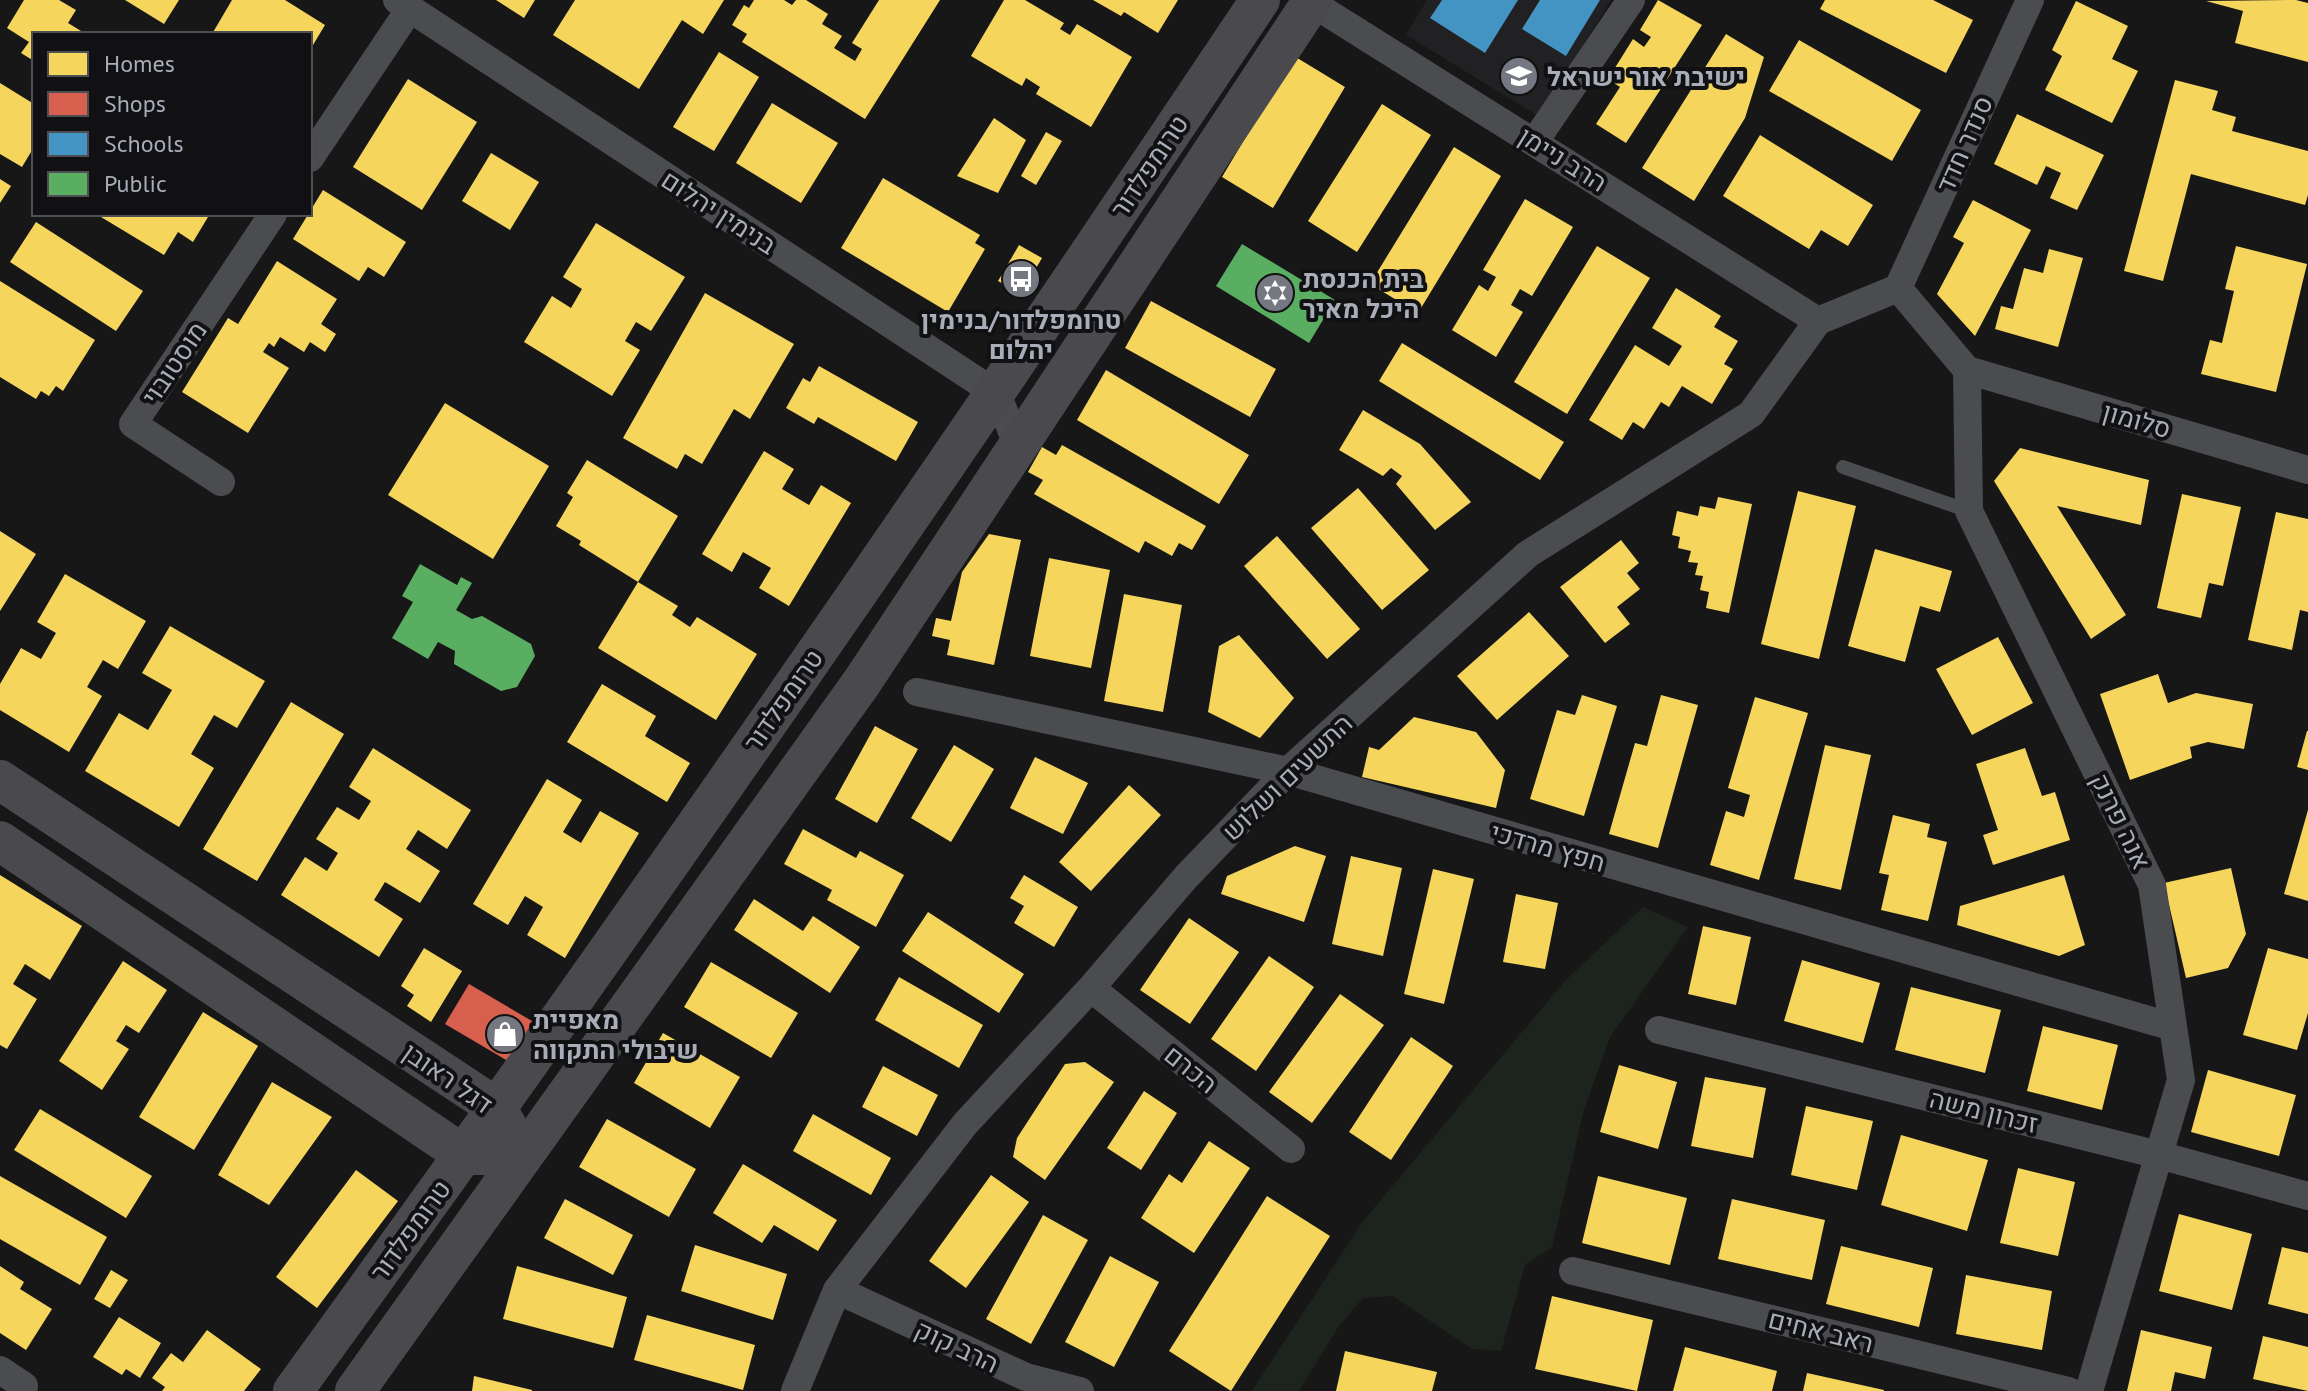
<svg xmlns="http://www.w3.org/2000/svg" width="2308" height="1391" viewBox="0 0 2308 1391" font-family="'PT Sans',Heebo,sans-serif">
<style>
.built{fill:#212123}
.green{fill:#1d241e}
.homes{fill:#f6d55c}
.shops{fill:#d6604d}
.schools{fill:#4393c3}
.public{fill:#5aae61}
.lines{fill:none;stroke-linecap:round;stroke-linejoin:round}
.lane{stroke:#4b4c50;stroke-width:14}
.street{stroke:#4b4c50;stroke-width:28}
.secondary{stroke:#4a4a4e;stroke-width:40}
.labels{text-anchor:middle;dominant-baseline:central;stroke-width:8;stroke-linejoin:round;paint-order:stroke}
.poi-label{font-size:26px;font-weight:bold;fill:#a8adb8;stroke:#111113;text-anchor:start}
.street-label{font-size:26px;fill:#a8adb8;stroke:#111113}
</style>
<rect width="100%" height="100%" fill="#171717"/>
<path class="built" d="M1427,0H1611L1540,117L1406,35Z"/>
<path class="green" d="M1643,907L1688,927L1610,1037L1584,1110L1552,1247L1525,1265L1501,1351L1472,1349L1393,1296L1363,1298L1339,1326L1299,1391H1252L1363,1221L1565,981Z"/>
<path class="homes" d="M24,0H59L76,10L68,23L86,34H34V61L21,53L29,42L7,28Z
M125,0H179L164,24Z
M232,0H285L325,25L310,50V34H212Z
M496,0H535L524,18Z
M575,0H724L703,34L682,20L639,89L553,35Z
M754,0H784L792,5L796,0H806L828,14L822,24L842,36L834,48L855,61L862,49L852,43L879,0H940L865,119L742,42L747,34L732,25L744,5L749,8Z
M1004,0H1025L1064,23L1060,29L1070,35L1077,24L1132,57L1091,127L1036,94L1040,87L1026,78L1022,86L971,56Z
M1093,0H1178L1158,33L1124,12L1121,16Z
M1658,0L1702,25L1626,143L1596,124L1620,87L1608,79L1633,39L1644,47L1651,37L1640,30Z
M1825,0H1933L1973,20L1946,73L1820,9Z
M2296,0L2308,3V62L2235,43L2243,11L2206,1Z
M2076,1L2128,26L2112,59L2138,71L2112,123L2045,90L2062,56L2052,50Z
M1726,34L1764,57L1745,118L1694,201L1642,168Z
M1799,40L1921,110L1892,161L1769,91Z
M719,52L759,77L714,151L673,127Z
M1294,56L1345,87L1273,208L1222,177Z
M408,79L477,122L422,210L353,167Z
M2175,80L2218,91L2212,110L2236,117L2232,131L2308,151V195L2305,205L2191,174L2163,281L2124,271Z
M0,83L34,104V154L31,152L22,167L0,154Z
M772,103L838,143L801,203L736,163Z
M1382,104L1431,135L1357,252L1308,221Z
M2017,114L2104,155L2077,210L2050,198L2061,173L2046,166L2037,185L1994,164Z
M994,118L1026,140L998,193L957,176Z
M1046,132L1062,141L1036,185L1021,176Z
M1760,135L1873,205L1848,246L1821,230L1809,249L1723,196Z
M1454,147L1501,176L1418,313L1370,284Z
M491,153L539,182L510,230L462,201Z
M883,178L980,235L975,243L985,249L948,312L841,248Z
M0,179L11,186L0,203Z
M323,190L406,242L384,277L368,267L359,281L293,239Z
M1525,199L1573,227L1532,296L1520,289L1511,305L1523,312L1496,357L1452,330L1479,285L1488,291L1496,277L1483,270Z
M1973,200L2031,230L1975,336L1937,294L1964,243L1953,237Z
M96,214H203L208,217L193,242L178,232L164,255Z
M36,222L143,291L116,331L10,262Z
M596,223L685,277L651,331L636,322L625,341L640,350L612,396L524,342L552,296L571,308L582,289L563,277Z
M1019,245L1042,258L1021,294L998,281Z
M1597,246L1650,278L1567,414L1514,382Z
M2236,246L2307,264L2276,392L2201,374L2210,340L2222,343L2234,291L2225,289Z
M2049,249L2083,258L2058,347L1995,329L2001,306L2013,309L2024,268L2043,273Z
M277,261L337,299L321,324L336,334L325,352L310,342L304,352L280,337L274,347L269,343L263,352L289,368L248,433L182,392L228,318L238,324Z
M0,281L95,340L63,391L56,386L49,396L41,391L36,399L0,377Z
M1676,288L1721,316L1714,327L1738,341L1724,364L1733,369L1712,404L1682,386L1669,407L1661,402L1644,429L1633,422L1622,440L1589,420L1635,345L1669,366L1682,346L1652,328Z
M705,293L794,344L750,419L734,409L702,464L685,454L677,469L623,438Z
M1151,301L1276,369L1250,417L1125,348Z
M1402,343L1564,442L1540,480L1379,381Z
M819,366L918,422L896,461L818,417L814,424L786,408L803,378L810,382Z
M1106,370L1249,455L1219,504L1077,420Z
M445,403L549,466L493,559L388,495Z
M1363,410L1420,444L1471,502L1435,530L1396,484L1402,476L1391,468L1383,476L1339,450Z
M1062,445L1206,526L1192,550L1179,543L1172,556L1145,541L1139,553L1034,494L1043,480L1028,472L1042,447L1056,455Z
M2020,448L2149,480L2141,525L2057,506L2126,615L2091,639L1994,481Z
M764,451L794,469L782,489L809,505L821,485L851,503L789,606L759,588L771,568L743,552L732,572L702,554Z
M587,460L678,516L638,582L579,545L581,541L556,526L573,497L567,493Z
M1358,488L1429,570L1382,610L1311,528Z
M1798,491L1856,506L1819,659L1761,644Z
M2182,494L2241,507L2223,586L2209,583L2201,618L2157,608Z
M1718,497L1752,504L1729,613L1706,608L1709,592L1700,590L1703,576L1695,575L1698,563L1688,562L1691,551L1678,548L1680,537L1672,535L1677,511L1698,516L1700,506L1715,509Z
M2276,512L2308,519V612L2300,610L2292,650L2248,640Z
M0,531L36,554L0,611Z
M989,534L1021,540L994,665L947,655L950,640L932,636L936,618L951,621L962,572Z
M1277,536L1360,629L1327,659L1244,566Z
M1621,540L1639,563L1627,573L1640,589L1617,607L1630,624L1605,643L1560,587Z
M1875,549L1952,571L1940,612L1920,606L1905,662L1848,646Z
M1049,558L1110,570L1091,668L1030,656Z
M65,574L146,621L118,669L103,660L87,687L102,696L69,752L0,710V684L21,648L41,659L56,633L37,622Z
M638,582L678,606L672,615L690,627L697,617L757,654L716,720L598,648Z
M1124,594L1182,605L1163,712L1104,701Z
M1529,612L1569,656L1497,720L1457,676Z
M170,626L265,681L237,728L214,715L191,754L214,768L179,827L85,771L119,713L148,730L172,690L142,673Z
M1239,635L1294,698L1260,738L1208,712L1219,646Z
M1998,637L2033,703L1972,735L1936,669Z
M2158,674L2168,703L2196,693L2253,704L2244,749L2208,742L2190,747L2192,758L2130,780L2100,694Z
M602,684L656,716L645,736L690,763L667,802L567,742Z
M1582,695L1617,706L1584,816L1530,799L1557,710L1575,715Z
M1661,695L1698,705L1658,848L1609,834L1635,743L1647,746Z
M1755,697L1808,713L1759,880L1710,865L1726,811L1744,817L1750,795L1728,788Z
M291,702L344,734L257,881L203,849Z
M1414,717L1476,732L1505,770L1496,808L1362,777L1369,747L1379,750Z
M875,726L918,749L877,823L835,799Z
M2307,731H2308V770L2297,767Z
M954,745L994,769L951,842L911,818Z
M1825,745L1871,755L1841,890L1794,879Z
M373,748L471,810L447,849L418,830L406,849L440,871L420,903L385,882L374,900L403,919L379,957L281,895L305,857L327,871L338,853L316,839L337,807L359,820L371,801L349,787Z
M2025,748L2042,796L2055,792L2070,840L1993,865L1983,835L1998,830L1976,764Z
M1035,757L1088,783L1063,834L1010,808Z
M547,779L582,800L563,832L581,843L600,811L639,833L565,958L527,935L543,907L525,896L508,925L473,904Z
M1129,785L1161,815L1091,891L1059,862Z
M2308,810V901L2284,894Z
M1893,815L1930,824L1927,837L1947,842L1928,921L1881,910L1889,875L1879,873Z
M803,829L856,858L860,851L904,875L876,927L827,900L832,890L784,864Z
M1295,846L1326,856L1304,922L1221,894L1227,876Z
M1351,856L1402,868L1383,956L1332,944Z
M2231,868L2246,934L2228,968L2186,978L2164,883Z
M1433,869L1474,879L1444,1004L1404,994Z
M0,875L82,926L50,980L25,964L13,984L37,999L7,1049L0,1045Z
M1024,875L1078,907L1054,947L1014,923L1024,906L1010,898Z
M2064,875L2085,945L2059,956L1957,925L1960,906Z
M1516,894L1558,903L1545,969L1503,962Z
M754,899L803,931L813,916L860,947L830,993L734,930Z
M928,912L1024,974L999,1013L902,951Z
M1189,918L1239,952L1190,1024L1140,990Z
M1703,926L1751,937L1736,1005L1688,994Z
M424,948L462,971L431,1022L407,1006L414,995L401,986Z
M2268,948L2308,959V1013L2297,1050L2243,1035Z
M1269,956L1314,987L1256,1071L1211,1039Z
M1802,960L1880,983L1863,1043L1784,1021Z
M123,961L167,990L139,1033L126,1025L116,1041L129,1049L102,1090L59,1061Z
M711,962L798,1013L771,1058L684,1007Z
M899,977L983,1025L959,1068L875,1020Z
M1911,987L2001,1010L1985,1073L1895,1050Z
M1340,994L1384,1025L1312,1123L1269,1092Z
M203,1012L258,1046L194,1150L139,1117Z
M2043,1026L2118,1045L2102,1110L2027,1091Z
M663,1033L740,1077L710,1128L634,1083Z
M1411,1037L1453,1066L1391,1160L1349,1132Z
M1085,1062L1114,1082L1045,1180L1013,1157L1017,1138L1065,1064Z
M1619,1065L1677,1082L1658,1149L1600,1132Z
M883,1066L938,1095L917,1136L862,1107Z
M2208,1070L2296,1095L2279,1156L2191,1132Z
M1705,1077L1766,1088L1753,1158L1691,1146Z
M272,1082L332,1117L269,1205L218,1175Z
M1144,1091L1177,1113L1141,1170L1107,1148Z
M1806,1106L1873,1121L1857,1190L1791,1175Z
M40,1109L152,1176L126,1218L14,1150Z
M813,1114L891,1158L871,1195L793,1151Z
M607,1119L696,1169L669,1217L579,1167Z
M1901,1135L1988,1160L1967,1231L1881,1205Z
M1209,1141L1250,1168L1194,1253L1141,1218L1169,1174L1182,1183Z
M743,1164L837,1220L818,1251L774,1225L762,1243L713,1213Z
M2018,1168L2075,1182L2058,1256L2000,1243Z
M356,1170L398,1201L317,1308L276,1277Z
M991,1175L1029,1202L966,1288L929,1261Z
M0,1176L107,1237L80,1285L0,1239Z
M1598,1176L1687,1198L1670,1265L1582,1243Z
M1267,1196L1330,1236L1231,1391L1169,1351Z
M565,1199L633,1235L613,1275L544,1238Z
M1732,1199L1825,1220L1812,1280L1718,1259Z
M2179,1214L2252,1234L2232,1310L2159,1291Z
M1043,1215L1088,1240L1031,1344L986,1319Z
M695,1245L787,1274L773,1320L681,1291Z
M1841,1246L1933,1268L1919,1327L1826,1304Z
M2282,1247L2308,1253V1314L2268,1304Z
M1110,1256L1159,1282L1114,1367L1065,1342Z
M0,1266L24,1282L20,1289L52,1309L26,1350L0,1333Z
M517,1266L627,1297L613,1348L503,1319Z
M111,1270L128,1280L110,1308L94,1299Z
M1966,1275L2052,1291L2042,1350L1956,1334Z
M1552,1296L1653,1320L1637,1391L1535,1369Z
M647,1315L755,1345L743,1390L634,1360Z
M119,1317L161,1343L140,1378L126,1369L122,1375L93,1357Z
M207,1330L261,1369L244,1391H162L165,1387L152,1378L171,1353L183,1362Z
M2141,1330L2212,1347L2205,1379L2175,1372L2171,1391H2127Z
M2263,1336L2308,1347V1391L2253,1379Z
M1685,1347L1777,1371L1772,1391H1673Z
M1345,1351L1437,1372L1432,1391H1336Z
M1807,1373L1884,1390V1391H1803Z
M474,1376L532,1390V1391H472Z"/>
<path class="shops" d="M469,984L537,1024L513,1064L445,1024Z"/>
<path class="schools" d="M1442,0H1518L1485,53L1430,18Z
M1540,0H1600L1566,56L1522,29Z"/>
<path class="public" d="M1242,244L1335,300L1309,343L1216,286Z
M420,564L457,585L461,577L472,583L456,610L472,619L482,616L531,644L535,656L517,687L501,691L454,664L455,651L438,642L428,659L392,638L413,602L402,596Z"/>
<g class="lines">
<path class="lane" d="M1843,467L1969,511"/>
<path class="street" d="M397,0L997,394L1017,444
M1307,0L1818,321
M1535,141L1631,0
M310,158L409,10
M1898,288L1967,370L1969,511L2152,885L2181,1080L2089,1391
M1898,288L2030,0
M1967,370L2308,470
M221,482L133,424L273,214
M917,692L1288,771L2173,1027
M1091,988L1291,1149
M1659,1030L2159,1155L2308,1196
M1573,1271L2069,1391
M837,1290L1026,1377L1080,1391
M0,1370L24,1386
M795,1391L837,1290L965,1124L1091,988L1186,877L1288,771L1528,554L1751,414L1818,321L1898,288"/>
<path class="secondary" d="M0,780L497,1108L509,1130
M0,841L464,1155H492
M293,1391C625,934 946,470 1260,0
M355,1391L862,682L1313,0"/>
</g>
<defs>
<symbol id="school-disc" viewBox="-11 -11 22 22"><circle r="9.5" fill="#757880" stroke="#111113"/><path d="M0-5L7-2L0 1L-7-2ZM-4 1L0 2.5L4 1V4Q0 6-4 4Z" fill="#fff"/></symbol>
<symbol id="bus-disc" viewBox="-11 -11 22 22"><circle r="9.5" fill="#757880" stroke="#111113"/><path d="M-5-6H5V4H4V6H2V4H-2V6H-4V4H-5ZM-3.5-4V0h7V-4ZM-3.5 1.2v1.5H-2V1.2ZM2 1.2v1.5H3.5V1.2Z" fill="#fff"/></symbol>
<symbol id="synagogue-disc" viewBox="-11 -11 22 22"><circle r="9.5" fill="#757880" stroke="#111113"/><path d="M0-6.5L5.6 3.2H-5.6ZM0 6.5L5.6-3.2H-5.6Z" fill="#fff"/></symbol>
<symbol id="shop-disc" viewBox="-11 -11 22 22"><circle r="9.5" fill="#757880" stroke="#111113"/><path d="M-5-2.5h2.3a2.7 3.5 0 0 1 5.4 0H5L5.5 6h-11ZM-1.5-2.5h3a1.5 2.3 0 0 0-3 0Z" fill="#fff"/></symbol>
</defs>
<g fill-rule="evenodd">
<use href="#school-disc" x="1497" y="54" width="44" height="44"/>
<use href="#bus-disc" x="999" y="257" width="44" height="44"/>
<use href="#synagogue-disc" x="1253" y="271" width="44" height="44"/>
<use href="#shop-disc" x="483" y="1012" width="44" height="44"/>
</g>
<g class="labels">
<g class="poi-label">
<text x="1547" y="76">ישיבת אור ישראל</text>
<text x="1303" y="278">בית הכנסת<tspan x="1303" dy="30">היכל מאיר</tspan></text>
<text x="1021" y="319" text-anchor="middle">טרומפלדור/בנימין<tspan x="1021" dy="30">יהלום</tspan></text>
<text x="533" y="1019">מאפיית<tspan x="533" dy="30">שיבולי התקווה</tspan></text>
</g>
<g class="street-label">
<text transform="translate(1964 144) rotate(-66)">סנדר חדד</text>
<text transform="translate(1563 159) rotate(32)">הרב ניימן</text>
<text transform="translate(1149 166) rotate(-56)">טרומפלדור</text>
<text transform="translate(719 212) rotate(33)">בנימין יהלום</text>
<text transform="translate(174 363) rotate(-56)">מוסטובוי</text>
<text transform="translate(2137 420) rotate(16)">סלומון</text>
<text transform="translate(783 700) rotate(-55)">טרומפלדור</text>
<text transform="translate(1287 777) rotate(-44)">התשעים ושלוש</text>
<text transform="translate(2121 821) rotate(64)">אנה פרנק</text>
<text transform="translate(1548 847) rotate(16)">חפץ מרדכי</text>
<text transform="translate(1191 1069) rotate(39)">הכרם</text>
<text transform="translate(448 1078) rotate(35)">דגל ראובן</text>
<text transform="translate(1984 1111) rotate(14)">זכרון משה</text>
<text transform="translate(410 1230) rotate(-54)">טרומפלדור</text>
<text transform="translate(1821 1331) rotate(14)">ראב אחים</text>
<text transform="translate(957 1346) rotate(25)">הרב קוק</text>
</g>
</g>
<rect x="32" y="32" width="280" height="184" fill="#111113" stroke="#4d4f55" stroke-width="2"/>
<rect x="48" y="52" width="40" height="24" fill="#f6d55c" stroke="#4d4f55" stroke-width="2"/>
<text x="104" y="72" font-size="24" fill="#a8adb8">Homes</text>
<rect x="48" y="92" width="40" height="24" fill="#d6604d" stroke="#4d4f55" stroke-width="2"/>
<text x="104" y="112" font-size="24" fill="#a8adb8">Shops</text>
<rect x="48" y="132" width="40" height="24" fill="#4393c3" stroke="#4d4f55" stroke-width="2"/>
<text x="104" y="152" font-size="24" fill="#a8adb8">Schools</text>
<rect x="48" y="172" width="40" height="24" fill="#5aae61" stroke="#4d4f55" stroke-width="2"/>
<text x="104" y="192" font-size="24" fill="#a8adb8">Public</text>
</svg>
